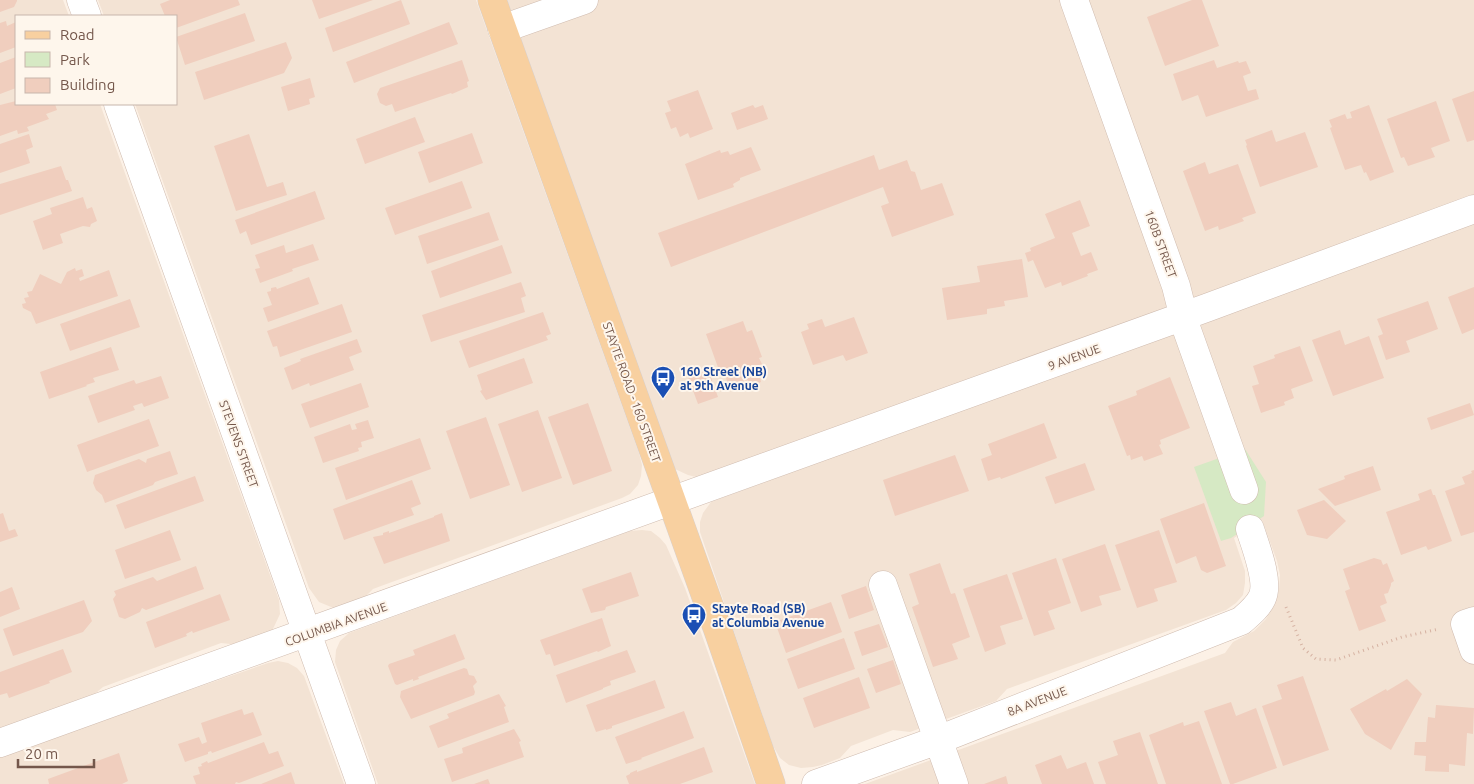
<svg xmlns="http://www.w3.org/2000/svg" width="1474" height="784" viewBox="0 0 1474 784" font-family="Ubuntu,sans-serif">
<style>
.residential{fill:#f3e3d4}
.green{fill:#d6e9c4}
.building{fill:#f0cebe}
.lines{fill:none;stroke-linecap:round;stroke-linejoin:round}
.minor-casing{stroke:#cfbbaf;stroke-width:29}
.major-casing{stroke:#d8d0cd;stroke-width:29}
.path{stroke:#d5b1a1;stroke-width:3;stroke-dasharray:1 4;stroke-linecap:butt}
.minor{stroke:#fff;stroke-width:28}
.major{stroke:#f8d0a0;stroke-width:28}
.labels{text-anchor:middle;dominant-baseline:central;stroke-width:4;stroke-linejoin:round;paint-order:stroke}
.street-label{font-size:12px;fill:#74574b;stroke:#fef6ec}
.transit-label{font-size:12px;font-weight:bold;fill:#164399;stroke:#fef6ec;text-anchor:start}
</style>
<rect width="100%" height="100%" fill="#fcf1e6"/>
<path class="residential" d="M0,0H63L69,16H16V104H100L279,600L280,614L272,631L265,637L240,645L221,643L103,687L91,697L0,730Z
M98,0H476L639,453L642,465L641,476L638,485L630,494L622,498L381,586L373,589L361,601L336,609L319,602L309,588L135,104H176V16H104Z
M507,0H1474V198L700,478L688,475L675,469L668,455Z
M1474,222V784H865L1225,653L1233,642L1254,631L1266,619L1274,606L1279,590L1280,575L1277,561L1262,520L1234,538L1245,571V583L1243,595L1236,603L1226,610L1007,689L996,701L910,732L893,730L851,746L840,758L822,765L813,767L801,768L789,765L780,758L773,746L700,532V522L703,513L711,502Z
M642,530L651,531L660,538L666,545L685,588L755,784H378L335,662L336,650L340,641L349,633L630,531Z
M278,661L288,663L297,668L304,676L344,784H0V757L4,754L268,663Z"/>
<path class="green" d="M1245,449L1266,482L1264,516L1231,538L1221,541L1194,467Z"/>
<path class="building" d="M0,0H17V1L14,7L0,12Z
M170,0H238L240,5L176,28V16H165L160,4Z
M312,0H373L319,19Z
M401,0L410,24L333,52L325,28Z
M1192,0H1202L1219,46L1165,66L1147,17Z
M245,13L255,41L185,65L176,37Z
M6,21L7,26L16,22V47L0,53V23Z
M449,22L458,44L354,83L346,62Z
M286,42L292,58L284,73L204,100L195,72Z
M16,57V88L0,94V63Z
M462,60L469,81L467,82L468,87L452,94L451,93L395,112L392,104L386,106L380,103L377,94L380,88Z
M1214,60L1217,68L1238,61L1239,63L1246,61L1251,73L1243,76L1248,91L1256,89L1259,99L1206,117L1198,95L1182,101L1173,74Z
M310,78L315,97L309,99L310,104L288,111L281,87Z
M698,90L713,129L690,138L688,133L680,137L676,127L671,129L665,113L671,111L667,101Z
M1474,91V140L1467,142L1452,99Z
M16,101V104H55L57,110L46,114L49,119L27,127L29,131L18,134L17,130L0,136V105Z
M1436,101L1450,141L1431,148L1435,157L1408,166L1404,157L1401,158L1387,119Z
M753,105L755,108L763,105L768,119L737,130L731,113Z
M1369,105L1394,172L1370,181L1366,172L1364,173L1361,165L1345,170L1330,128L1332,127L1329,120L1345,114L1347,119L1352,118L1350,112Z
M415,117L425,142L365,164L356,139Z
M1272,130L1276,142L1305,132L1318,167L1260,187L1246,146L1247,145L1245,140Z
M472,133L483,163L429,183L418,152Z
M29,134L33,147L26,150L30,163L0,173V144Z
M249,134L267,187L283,182L287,195L236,211L214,146Z
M751,147L761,170L740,178V180L733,184L734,187L698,200L685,164L720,150L721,153L728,151L730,155Z
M874,155L879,170L907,160L911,171L915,172L921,190L942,183L954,215L892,237L881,206L889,203L883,187L671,267L658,233Z
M1205,162L1209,174L1238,164L1256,213L1242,218L1244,221L1219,230L1218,226L1205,231L1183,171Z
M61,166L66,180H68L72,191L0,215V184Z
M462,181L472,208L395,235L385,208Z
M315,191L325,219L251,245L246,231L240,234L235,220Z
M83,197L87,209L92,207L97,221L91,224L90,227L83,226L60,234L63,243L43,250L33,221L52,214L50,208Z
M1080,200L1090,226L1072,233L1081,256L1091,252L1098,270L1087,274L1088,276L1062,286L1061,282L1045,288L1033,260L1028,262L1025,253L1031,251L1030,248L1055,238L1045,214Z
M489,212L499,240L427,264L418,236Z
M313,244L319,260L292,269L293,271L260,283L255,269L260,268L255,255L284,245L286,253Z
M502,245L512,273L440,298L431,271Z
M1022,259L1028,297L1004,301L1005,306L987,309V314L947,320L942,288L980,282L977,266Z
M75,268L76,271L82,269L84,276L79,278L80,281L109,270L118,296L36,324L31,312L23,308L22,304L26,303L24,298L29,297L27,292L32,291L40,274L61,284L67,272Z
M309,277L319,304L268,322L263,308L272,305L267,292L271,291V288L276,287L277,289Z
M521,282L526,296L521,298L525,312L431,342L422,315Z
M1474,287V329L1462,334L1448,297Z
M130,299L140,327L70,351L60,324Z
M1428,301L1438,329L1406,341L1410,352L1386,360L1378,336L1383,334L1377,319Z
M342,304L352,332L280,357L277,346L273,347L267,331Z
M543,312L551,334L546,336L548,340L469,368L459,341Z
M854,317L868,353L846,361L843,355L813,365L801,332L809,329L807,324L822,319L825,327Z
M743,321L747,332L752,330L762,357L759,358L762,364L759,365L763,376L760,377L761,382L750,386L748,380L729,387L724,372L720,373L706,334Z
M1340,330L1345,345L1369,336L1384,378L1333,396L1312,340Z
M357,339L362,352L349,357L354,370L310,386L309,383L292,390L284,368L301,361L300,359Z
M1300,346L1313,381L1291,389L1294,398L1284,402L1285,405L1261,413L1252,386L1259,384L1253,366L1275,358L1274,355Z
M111,347L119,370L93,378L95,382L86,385L87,386L49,399L40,372Z
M524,358L533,383L486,400L480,391L482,390L477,375Z
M708,369L718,397L698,404L688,377Z
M161,376L169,398L144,407L142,403L133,406L135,410L98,423L88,396L134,380L136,384Z
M1170,377L1190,428L1160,440L1161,444L1159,445L1163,454L1144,461L1142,456L1131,460L1130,455L1127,456L1108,406L1137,395L1136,391Z
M361,383L369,407L310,428L301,404Z
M588,403L612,471L573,485L548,417Z
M1470,403L1474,415L1431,430L1427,418Z
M538,410L562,478L522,492L498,424Z
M486,417L510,485L470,499L446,431Z
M149,419L159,446L87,472L77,445Z
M368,420L374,438L361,442L362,447L358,448L359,451L323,463L314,437L350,424L352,430L357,429L355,424Z
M1044,423L1057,458L1001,479L1000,477L988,481L981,459L992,455L988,444Z
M420,438L431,469L346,500L335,468Z
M170,451L178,474L155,482L153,485L105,503L102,495L96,490L93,483L95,475L139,459L146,463L147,459Z
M955,455L969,491L895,516L883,480Z
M1085,463L1095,490L1055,504L1045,477Z
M1373,466L1381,490L1335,506L1318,489L1345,479L1344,476Z
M1474,470V532L1461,536L1445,491L1465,484L1462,477L1472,473L1471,471Z
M195,476L204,501L125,529L116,505Z
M412,480L421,504L411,508L414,515L344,540L333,509Z
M1431,489L1433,495H1435L1452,541L1428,550L1426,546L1401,555L1386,512L1420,500L1418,494Z
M1324,500L1346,521L1327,539L1307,535L1297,510Z
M1204,503L1226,566L1207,573L1201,570L1196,556L1176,564L1160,519Z
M3,513L9,531L15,529L18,536L0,542V514Z
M442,513L450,541L384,564L373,537L383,535V533L389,531V533L434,517V516Z
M170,530L181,560L125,579L115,550Z
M1159,530L1177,582L1154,589L1158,601L1137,608L1115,545Z
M1105,544L1121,590L1099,596L1102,605L1081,612L1062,559Z
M1056,558L1071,603L1048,611L1055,629L1034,636L1012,573Z
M1374,558L1381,560L1383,565L1387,563L1394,581L1391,583V585L1388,593L1384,594L1387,603L1380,606L1386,621L1359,631L1345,591L1350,589L1343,569Z
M940,563L951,594L955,593L970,637L952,644L958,659L933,667L912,607L919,604L909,574Z
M196,566L204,589L146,610L142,608L140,612L125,619L119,617L113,599L116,595L114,591L153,577L157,581Z
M631,572L639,596L606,607L605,610L591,613L582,589Z
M1007,574L1023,619L1000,626L1006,644L985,652L963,589Z
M866,586L874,610L849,619L841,595Z
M12,587L20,609L0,617V592Z
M220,594L230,620L193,633L192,631L186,634L187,636L155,648L146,622Z
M84,600L92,621L83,632L13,656L3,629Z
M831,602L842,632L786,653L775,622Z
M602,618L611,646L598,652L597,651L554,666L550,654L546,655L540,640Z
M879,624L888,647L862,656L854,632Z
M455,634L465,659L418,677L419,679L413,681V679L397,685L395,684L388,666L389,664L415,655L413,650Z
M844,638L855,669L798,689L787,659Z
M63,649L72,672L49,681L50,683L9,698L7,693L0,695V672Z
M627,650L636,672L610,681L611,685L603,688V689L566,703L556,675Z
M893,660L901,684L876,693L867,669Z
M464,668L467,669L469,675L474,676L477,682L473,686L475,692L474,695L411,719L400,697L401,691Z
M1303,676L1329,750L1283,766L1262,706L1282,699L1277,685Z
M859,677L870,708L814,728L803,698Z
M1407,679L1422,694L1391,750L1365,734L1350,709L1386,689L1387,691Z
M655,680L665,708L612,726V728L606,730V729L596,732L586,705Z
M499,694L506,706L504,707L509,722L438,748L429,726L449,718L447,714Z
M1231,702L1236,716L1256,708L1277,768L1233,784H1230L1204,711Z
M1436,705L1474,708L1473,734L1467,733L1465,766L1449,764V772L1425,771L1426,756L1414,755L1415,742H1426L1428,717L1435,718Z
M242,709L244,715L253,712L262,735L212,753L211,751L208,752V754L185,762L178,744L199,737L202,744L207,742L201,723Z
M684,711L694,738L641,758L642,759L626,764L615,737Z
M1199,721L1222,784H1166L1149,735L1183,722L1184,726Z
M514,729L521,741L519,742L524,757L452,782L444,759L463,753L462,748Z
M1140,732L1158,784H1106L1098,762L1118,755L1113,741Z
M264,742L269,754L278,751L284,766L239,783L236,782L235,784H196L193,776L200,774L198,767L202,766L201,764L207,761L208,763Z
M704,747L713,772L680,784H629L626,776L630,774V773L637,770V772Z
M119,753L128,781L122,784H49L48,779Z
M1061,755L1067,769L1086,762L1094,784H1042L1035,765Z
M291,772L295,784H261Z
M1006,776L1008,784H984Z
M488,779L490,784H474Z"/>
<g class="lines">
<defs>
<path id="minor" d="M81,0L87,16
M1074,0L1176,286L1187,330L1244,490
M502,29L584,0
M118,104L361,784
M883,585L954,784
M1474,621L1465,624L1474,650
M0,743C492,568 984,391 1474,209
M816,784L938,740L1241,621C1249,614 1257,608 1262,598C1270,582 1255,545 1250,529"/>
<path id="major" d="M492,0L719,633L771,784"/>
</defs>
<use href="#minor" class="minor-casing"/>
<use href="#major" class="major-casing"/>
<path class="path" d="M1286,607L1303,648L1316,659L1336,660L1402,637L1439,629"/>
<use href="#minor" class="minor"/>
<use href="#major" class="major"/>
</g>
<defs>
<symbol id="bus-pin" viewBox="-11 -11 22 30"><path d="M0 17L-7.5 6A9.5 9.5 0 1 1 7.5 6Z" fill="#1a4fb4" stroke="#fef6ec"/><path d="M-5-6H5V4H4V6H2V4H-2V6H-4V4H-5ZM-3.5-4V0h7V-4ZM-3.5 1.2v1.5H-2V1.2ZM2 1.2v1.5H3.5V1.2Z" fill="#fff"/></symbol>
</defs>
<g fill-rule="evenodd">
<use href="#bus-pin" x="649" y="364" width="28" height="38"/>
<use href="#bus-pin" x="680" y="601" width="28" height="38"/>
</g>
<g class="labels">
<g class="street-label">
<text transform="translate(1161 244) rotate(70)">160B STREET</text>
<text transform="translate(1074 357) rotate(-20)">9 AVENUE</text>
<text transform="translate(632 392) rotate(70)">STAYTE ROAD - 160 STREET</text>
<text transform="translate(239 444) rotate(70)">STEVENS STREET</text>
<text transform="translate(336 624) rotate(-20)">COLUMBIA AVENUE</text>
<text transform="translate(1037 701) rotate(-21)">8A AVENUE</text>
</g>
<g class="transit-label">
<text x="680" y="371">160 Street (NB)<tspan x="680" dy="14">at 9th Avenue</tspan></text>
<text x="712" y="608">Stayte Road (SB)<tspan x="712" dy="14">at Columbia Avenue</tspan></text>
</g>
</g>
<rect x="15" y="15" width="162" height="90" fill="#fef6ec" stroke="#c7b6ac"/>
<rect x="25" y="31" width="25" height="8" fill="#f8d0a0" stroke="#c7b6ac"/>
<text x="60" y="40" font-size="15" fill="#74574b">Road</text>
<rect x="25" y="52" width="25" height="15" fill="#d6e9c4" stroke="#c7b6ac"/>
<text x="60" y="65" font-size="15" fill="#74574b">Park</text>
<rect x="25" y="78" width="25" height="15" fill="#f0cebe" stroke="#c7b6ac"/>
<text x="60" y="90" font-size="15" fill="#74574b">Building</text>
<path d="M18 759v8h76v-8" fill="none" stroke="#74574b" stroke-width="2.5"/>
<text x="25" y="759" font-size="15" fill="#74574b" stroke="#fef6ec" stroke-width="4" paint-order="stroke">20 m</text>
</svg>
